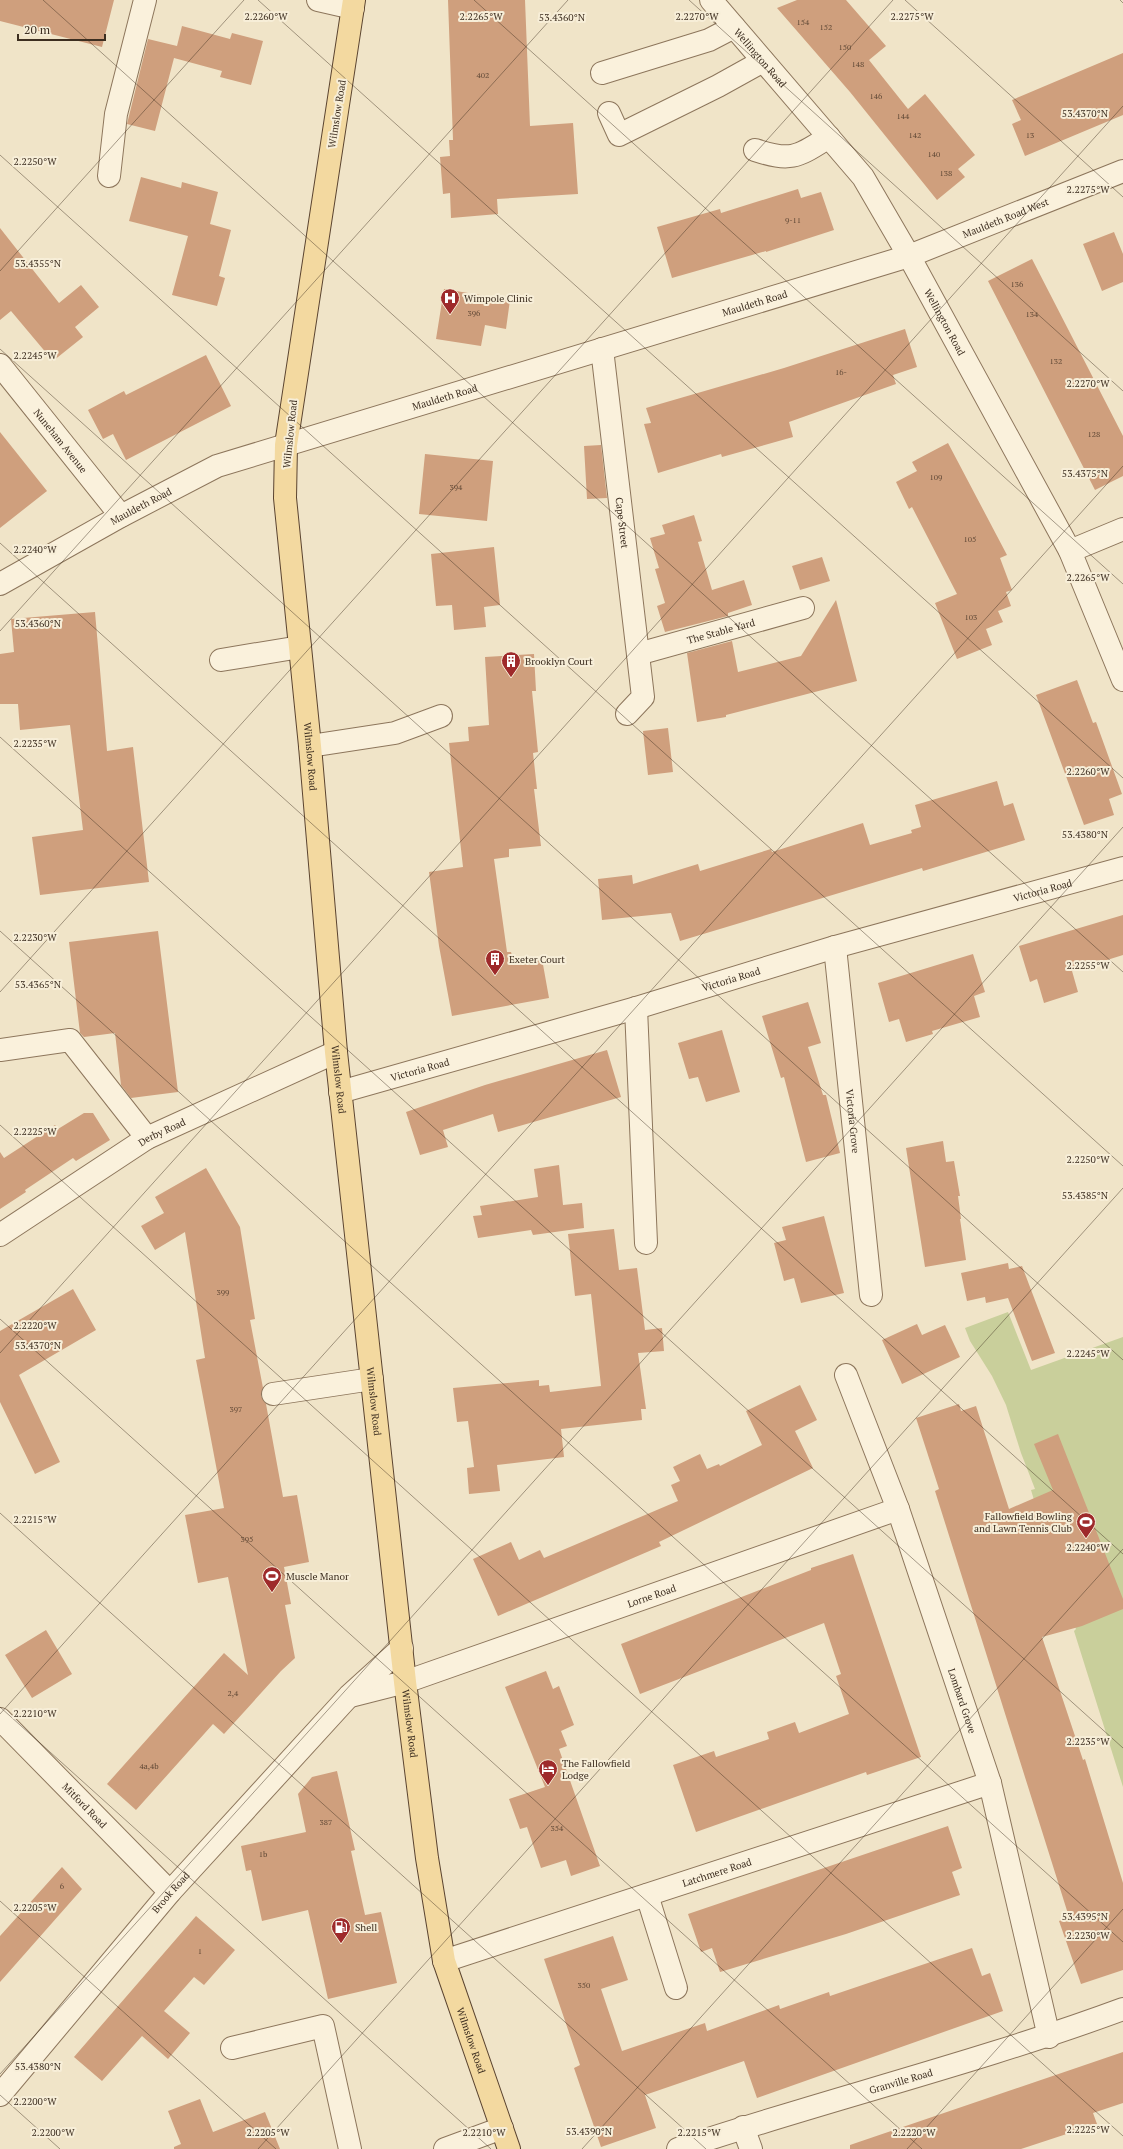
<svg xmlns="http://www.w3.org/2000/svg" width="1123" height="2149" viewBox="0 0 1123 2149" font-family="'PT Serif',serif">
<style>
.green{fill:#c9cf9b}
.building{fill:#cf9f7d}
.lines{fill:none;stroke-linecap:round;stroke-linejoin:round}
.minor-casing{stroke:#8d765c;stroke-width:24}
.major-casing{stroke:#5b4430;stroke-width:24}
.minor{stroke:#faf1dc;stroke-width:22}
.major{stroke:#f3d9a0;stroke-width:22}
.ticks{fill:none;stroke:#3d2e20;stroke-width:1;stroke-opacity:0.45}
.labels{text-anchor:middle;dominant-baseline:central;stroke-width:4;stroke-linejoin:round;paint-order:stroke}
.number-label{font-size:8px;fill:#624a37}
.street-label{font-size:10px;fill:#3d2e20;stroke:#f7eed8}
.poi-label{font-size:10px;fill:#3d2e20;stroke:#f7eed8;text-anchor:start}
.ticks-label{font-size:10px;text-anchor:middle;fill:#3d2e20;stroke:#f7eed8;stroke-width:4;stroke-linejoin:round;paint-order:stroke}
</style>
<rect width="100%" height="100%" fill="#f0e4c8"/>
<path class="green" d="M1008,1312L1031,1370L1123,1337V1787L1074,1631L1076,1629L1066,1606L1031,1490L1035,1489L1021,1453L1006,1405L992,1376L970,1341L965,1328Z"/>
<path class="building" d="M0,0H114L102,47L0,21Z
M448,0H525L530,126L573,123L578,194L497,199L498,214L451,218L450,193L443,194L440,157L450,156L449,140H453Z
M797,0H846L886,46L869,60L908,109L925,94L975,155L958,169L965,177L937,200L850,92L777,8Z
M182,26L230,39L232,33L263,41L251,85L220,77L222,71L174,58L155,131L127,124L148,39L177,46L175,54Z
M1123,53V115L1025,156L1012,124L1021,120L1012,100Z
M141,177L181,188L182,182L218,192L210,224L231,230L219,276L225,278L217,306L172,295L188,236L129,221Z
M798,189L801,198L821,192L834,230L766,252V251L672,278L657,227L720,209L721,213Z
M0,228L59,303L81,285L99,307L75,327L83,337L53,361L11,311L0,320Z
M1114,232L1123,254V282L1102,291L1083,244Z
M1032,259L1123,436V476L1095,490L988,281Z
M444,289L510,300L506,329L485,325L481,346L436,339Z
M905,329L917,367L893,375L896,384L789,422L793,437L722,457L721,454L658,473L644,424L651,423L646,408L784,368Z
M206,355L231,406L126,460L113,434L103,439L88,410L124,391L126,395Z
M0,432L47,491L0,528Z
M948,443L1007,555L1000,558L1012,590L1006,592L1011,606L998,611L1003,622L986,629L992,645L957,659L935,603L957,594L912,507L909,509L896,482L917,471L912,462Z
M601,445L607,498L587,499L584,446Z
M425,454L493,461L487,521L419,514Z
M694,515L702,541L698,542L712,590L744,580L752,605L728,613V616L665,632L657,606L665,603L655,569L659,568L650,538L665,534L662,525Z
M494,547L500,605L484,607L486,627L454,630L452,605L436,606L431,554Z
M822,557L830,581L800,590L792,566Z
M836,600L857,681L726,715V717L697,722L687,653L732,641L738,672L801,656Z
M95,612L107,751L133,747L149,882L40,895L32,837L83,830L70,725L20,730L18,704H0V654L14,652L11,619Z
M534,654L536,691H532L538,752L533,753L537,789H534L541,846L509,849V857L494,859L507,952H511L514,964L542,959L549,998L452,1016L439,946L429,872L463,867L449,743L469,741L468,727L489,725L485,657Z
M1077,680L1093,723L1096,722L1122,794L1109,799L1114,815L1084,825L1036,695Z
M668,728L673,772L648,775L643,731Z
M997,781L1004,806L1013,803L1025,840L923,871L922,868L680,941L671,913L602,920L598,879L632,875L633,884L698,864L700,871L771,849L772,852L863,823L870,845L912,833L911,830L921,827L915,805Z
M1123,915V955L1072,971L1078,992L1044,1003L1037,979L1030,982L1019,946Z
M158,931L178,1092L131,1098L121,1085L115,1033L84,1037L80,1033L69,942Z
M973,954L985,992L974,996L980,1017L932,1031L933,1034L906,1042L899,1019L889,1022L878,983Z
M808,1002L821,1043L808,1047L823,1095H826L840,1153L806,1162L784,1077L781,1078L762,1016Z
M722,1030L740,1092L706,1102L698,1077L689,1079L678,1043Z
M607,1050L621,1097L498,1132L493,1114L443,1130L448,1147L420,1155L406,1112L485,1085Z
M84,1113H93L110,1140L76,1161L73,1158L25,1190L26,1192L0,1209V1152L4,1158L55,1125L58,1129Z
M943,1141L946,1162L954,1161L960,1196H958L961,1219H960L966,1260L925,1267L906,1148Z
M559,1165L563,1205L582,1203L584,1228L533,1235L531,1230L478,1238L473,1216L482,1215L480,1206L538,1197L534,1169Z
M206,1168L240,1227L255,1319L250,1320L263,1388L261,1396L266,1404L283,1497L297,1495L309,1562L284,1567L291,1604L285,1605L295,1658L281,1671L224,1734L213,1724L136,1810L107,1784L224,1653L248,1675L228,1577L198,1583L185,1515L224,1508L196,1360L205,1358L185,1232L155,1250L141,1226L164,1213L155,1197Z
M824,1216L844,1293L801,1303L794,1278L784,1281L774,1243L786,1240L782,1227Z
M614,1229L619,1270L637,1268L645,1330L662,1328L664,1351L638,1353L646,1409H641L642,1420L561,1429L564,1457L497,1465L500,1491L469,1494L467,1468L474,1467L468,1421L457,1422L453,1388L539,1380V1386L549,1385L550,1392L601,1386L591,1294L575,1296L568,1234Z
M1008,1263L1009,1269L1022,1266L1055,1353L1032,1361L1008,1298L986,1303L985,1297L967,1301L961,1273Z
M73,1289L96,1330L19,1375L60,1462L35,1474L0,1402V1331Z
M917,1324L922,1335L945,1325L960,1357L902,1384L882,1340Z
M800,1385L817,1420L795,1431L813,1468L659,1542L661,1546L498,1616L473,1559L511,1542L519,1560L540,1550L544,1558L678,1501L671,1485L680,1481L673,1467L700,1454L707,1469L719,1464L720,1466L762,1445L746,1411Z
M959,1404L961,1411L976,1406L1009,1509L1053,1490L1034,1444L1058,1434L1123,1599V1609L1082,1626L1042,1637L1083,1760L1085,1759L1123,1883V1970L1081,1984L1059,1921L1069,1917L935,1491L939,1489L916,1418Z
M853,1554L921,1757L867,1775L866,1772L696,1832L673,1765L714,1751L716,1757L769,1739L767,1732L795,1722L799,1733L849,1714L836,1676L841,1674L824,1623L640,1694L621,1644L811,1570V1568Z
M46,1630L72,1674L32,1698L5,1655Z
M546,1671L553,1689L559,1686L574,1725L561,1731L567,1746L559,1749L600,1866L571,1876L566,1860L541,1868L527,1827L520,1829L509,1799L545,1787L505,1687Z
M337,1771L355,1850L351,1851L365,1915L381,1912L397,1983L328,1999L308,1910L262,1921L251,1870L246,1871L241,1846L306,1832L298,1794L312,1777Z
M948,1826L962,1868L952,1872L960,1895L846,1934L720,1972L712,1948L701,1952L688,1914Z
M62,1867L82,1889L0,1982V1936Z
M196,1916L235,1950L204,1985L194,1977L164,2011L190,2033L168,2059L142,2036L102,2081L74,2057Z
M613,1936L628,1980L601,1989L622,2051L705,2023L707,2031L779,2005L780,2009L829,1992L830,1996L972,1948L982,1976L990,1973L1003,2011L757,2098L744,2061L645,2095L656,2128L601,2147L574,2068L580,2065L544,1959Z
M1123,2052V2103L1093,2113L1097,2124L1021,2149H850V2145Z
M200,2099L213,2132L265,2112L280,2149H174V2147L181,2144L168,2111Z"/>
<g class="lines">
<defs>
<g id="minor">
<path d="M318,0L353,8"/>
<path id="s1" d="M711,0L863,177L909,256L1070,551L1123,680"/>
<path d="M602,73L709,40L734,27"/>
<path d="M609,113L619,135L718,86L763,61"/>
<path d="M755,150C792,162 797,157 829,137"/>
<path d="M109,176L116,114L145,0"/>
<path id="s2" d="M602,349L643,697L627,714"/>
<path id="s3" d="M0,365L121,516"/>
<path d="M1070,551L1123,529"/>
<path id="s4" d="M0,584L121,516L217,466L909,256L1123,171"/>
<path id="s5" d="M638,654L803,608"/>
<path d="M221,660L300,647"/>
<path d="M310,746L395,733L441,716"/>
<path id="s6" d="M835,947L871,1295"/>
<path d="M636,1008L646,1243"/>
<path d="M0,1050L70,1040L147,1138"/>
<path id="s7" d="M340,1092L636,1008L835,947L1123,868"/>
<path id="s8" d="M0,1235L147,1138L336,1052"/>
<path id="s9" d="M846,1375L898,1509L990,1783L1049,2037"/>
<path d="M273,1394L372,1379"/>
<path id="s10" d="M350,1696L405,1682L898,1509"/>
<path id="s11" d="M0,1719L170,1892"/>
<path d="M647,1895L676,1988"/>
<path id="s12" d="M444,1961L990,1783"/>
<path d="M232,2048L323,2026L350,2149"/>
<path id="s13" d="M0,2095L170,1892L349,1696L402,1648"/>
<path d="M743,2127L751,2149"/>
<path d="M445,2149L502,2128"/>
<path id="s14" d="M678,2149C825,2100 977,2063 1123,2009"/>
</g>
<g id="major">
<path id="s15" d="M354,0L286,445L285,498L310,746L336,1052L405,1682L427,1858L444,1961L509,2149"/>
</g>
</defs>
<use href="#minor" class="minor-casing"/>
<use href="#major" class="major-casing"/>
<use href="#minor" class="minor"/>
<use href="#major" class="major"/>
</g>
<path class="ticks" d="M43,0L1123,972M258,0L1123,778M474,0L1123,584M689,0L1123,391M905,0L1123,197M1120,0L1123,3M0,155L1123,1166M0,271L244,0M0,349L1123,1360M0,543L1123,1554M0,631L568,0M0,737L1123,1748M0,931L1123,1942M0,992L893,0M0,1125L1123,2136M0,1319L922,2149M0,1353L1123,106M0,1513L706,2149M0,1707L491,2149M0,1714L1123,466M0,1901L276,2149M0,2074L1123,827M0,2095L60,2149M258,2149L1123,1188M582,2149L1123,1549M907,2149L1123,1909"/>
<defs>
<symbol id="hospital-pin" viewBox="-11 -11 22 30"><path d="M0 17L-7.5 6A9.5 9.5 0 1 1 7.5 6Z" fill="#9e2a2b" stroke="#f7eed8"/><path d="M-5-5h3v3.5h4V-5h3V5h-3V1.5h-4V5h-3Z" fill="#fff"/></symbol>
<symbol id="building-pin" viewBox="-11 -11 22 30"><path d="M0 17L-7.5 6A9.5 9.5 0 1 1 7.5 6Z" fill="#9e2a2b" stroke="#f7eed8"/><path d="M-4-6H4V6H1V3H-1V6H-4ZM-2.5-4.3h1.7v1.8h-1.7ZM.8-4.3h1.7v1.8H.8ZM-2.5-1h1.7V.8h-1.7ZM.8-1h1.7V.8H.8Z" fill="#fff"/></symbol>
<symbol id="stadium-pin" viewBox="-11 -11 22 30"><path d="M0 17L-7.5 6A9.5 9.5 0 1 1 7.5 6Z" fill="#9e2a2b" stroke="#f7eed8"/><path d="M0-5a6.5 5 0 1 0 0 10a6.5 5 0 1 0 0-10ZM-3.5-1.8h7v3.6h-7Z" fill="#fff"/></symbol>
<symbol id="hotel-pin" viewBox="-11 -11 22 30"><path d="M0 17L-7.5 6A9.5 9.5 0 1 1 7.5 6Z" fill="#9e2a2b" stroke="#f7eed8"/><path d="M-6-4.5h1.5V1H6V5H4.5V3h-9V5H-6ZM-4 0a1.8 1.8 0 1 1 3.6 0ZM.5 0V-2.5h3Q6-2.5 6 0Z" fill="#fff"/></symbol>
<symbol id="fuel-pin" viewBox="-11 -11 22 30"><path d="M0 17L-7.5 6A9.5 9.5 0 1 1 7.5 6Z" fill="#9e2a2b" stroke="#f7eed8"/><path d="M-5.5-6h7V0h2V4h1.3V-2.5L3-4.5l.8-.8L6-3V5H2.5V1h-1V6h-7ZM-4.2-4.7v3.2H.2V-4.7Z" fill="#fff"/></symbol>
</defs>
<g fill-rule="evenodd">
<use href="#hospital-pin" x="439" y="287" width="22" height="30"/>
<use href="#building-pin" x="500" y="650" width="22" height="30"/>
<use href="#building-pin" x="484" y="948" width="22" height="30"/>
<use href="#stadium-pin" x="1075" y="1511" width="22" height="30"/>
<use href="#stadium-pin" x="261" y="1565" width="22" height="30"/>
<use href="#hotel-pin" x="537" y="1758" width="22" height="30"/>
<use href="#fuel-pin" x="330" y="1916" width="22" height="30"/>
</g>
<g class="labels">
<g class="number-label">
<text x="803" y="22">154</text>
<text x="826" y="27">152</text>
<text x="845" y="47">150</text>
<text x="858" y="64">148</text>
<text x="483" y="75">402</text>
<text x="876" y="96">146</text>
<text x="903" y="116">144</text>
<text x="915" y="135">142</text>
<text x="1030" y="135">13</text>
<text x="934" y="154">140</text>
<text x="946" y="173">138</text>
<text x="793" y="220">9-11</text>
<text x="1017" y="284">136</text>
<text x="474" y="313">396</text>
<text x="1032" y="314">134</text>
<text x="1056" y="361">132</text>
<text x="841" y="372">16-</text>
<text x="1094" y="434">128</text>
<text x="936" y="477">109</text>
<text x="456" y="487">394</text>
<text x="970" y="539">105</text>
<text x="971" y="617">103</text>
<text x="223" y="1292">399</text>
<text x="236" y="1409">397</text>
<text x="247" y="1539">395</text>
<text x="233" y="1693">2,4</text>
<text x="149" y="1766">4a,4b</text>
<text x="326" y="1822">387</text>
<text x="557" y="1828">354</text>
<text x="263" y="1854">1b</text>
<text x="62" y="1886">6</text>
<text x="200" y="1951">1</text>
<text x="584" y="1985">350</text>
</g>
<g class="street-label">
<text stroke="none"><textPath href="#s1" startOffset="76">Wellington Road</textPath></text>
<text transform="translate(337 114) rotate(-81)">Wilmslow Road</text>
<text stroke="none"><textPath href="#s4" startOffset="1074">Mauldeth Road West</textPath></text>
<text stroke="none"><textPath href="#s4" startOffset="809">Mauldeth Road</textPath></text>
<text stroke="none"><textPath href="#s1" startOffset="400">Wellington Road</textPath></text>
<text stroke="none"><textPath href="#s4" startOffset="485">Mauldeth Road</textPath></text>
<text transform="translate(290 434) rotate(-84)">Wilmslow Road</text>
<text stroke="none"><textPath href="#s3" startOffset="97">Nuneham Avenue</textPath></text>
<text stroke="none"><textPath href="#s4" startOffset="161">Mauldeth Road</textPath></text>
<text stroke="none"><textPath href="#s2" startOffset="175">Cape Street</textPath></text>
<text stroke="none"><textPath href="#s5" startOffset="86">The Stable Yard</textPath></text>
<text stroke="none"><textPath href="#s15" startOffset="763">Wilmslow Road</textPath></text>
<text stroke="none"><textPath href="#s7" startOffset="731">Victoria Road</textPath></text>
<text stroke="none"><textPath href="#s7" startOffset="407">Victoria Road</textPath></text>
<text stroke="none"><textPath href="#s7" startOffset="83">Victoria Road</textPath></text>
<text stroke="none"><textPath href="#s15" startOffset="1087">Wilmslow Road</textPath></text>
<text stroke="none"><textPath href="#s6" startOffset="175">Victoria Grove</textPath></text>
<text stroke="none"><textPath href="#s8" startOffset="192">Derby Road</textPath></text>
<text stroke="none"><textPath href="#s15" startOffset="1411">Wilmslow Road</textPath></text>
<text stroke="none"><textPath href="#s10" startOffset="318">Lorne Road</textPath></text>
<text stroke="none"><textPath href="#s9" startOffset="346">Lombard Grove</textPath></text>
<text stroke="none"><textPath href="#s15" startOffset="1735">Wilmslow Road</textPath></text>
<text stroke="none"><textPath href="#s11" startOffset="121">Mitford Road</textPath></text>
<text stroke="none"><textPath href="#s12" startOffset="287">Latchmere Road</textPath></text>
<text stroke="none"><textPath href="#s13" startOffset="265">Brook Road</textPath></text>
<text stroke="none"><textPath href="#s15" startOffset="2059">Wilmslow Road</textPath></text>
<text stroke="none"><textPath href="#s14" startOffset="233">Granville Road</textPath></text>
</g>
<g class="poi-label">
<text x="464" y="298">Wimpole Clinic</text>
<text x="525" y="661">Brooklyn Court</text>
<text x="509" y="959">Exeter Court</text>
<text x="1072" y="1516" text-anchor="end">Fallowfield Bowling<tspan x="1072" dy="12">and Lawn Tennis Club</tspan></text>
<text x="286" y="1576">Muscle Manor</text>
<text x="562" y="1763">The Fallowfield<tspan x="562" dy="12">Lodge</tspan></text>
<text x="355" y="1927">Shell</text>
</g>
</g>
<g class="ticks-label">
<text x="481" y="20">2.2265°W</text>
<text x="266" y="20">2.2260°W</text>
<text x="697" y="20">2.2270°W</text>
<text x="912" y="20">2.2275°W</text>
<text x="562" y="21">53.4360°N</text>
<text x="1085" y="117">53.4370°N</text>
<text x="35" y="165">2.2250°W</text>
<text x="1088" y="193">2.2275°W</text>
<text x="38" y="267">53.4355°N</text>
<text x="35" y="359">2.2245°W</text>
<text x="1088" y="387">2.2270°W</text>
<text x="1085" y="477">53.4375°N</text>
<text x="35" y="553">2.2240°W</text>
<text x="1088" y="581">2.2265°W</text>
<text x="38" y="627">53.4360°N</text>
<text x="35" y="747">2.2235°W</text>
<text x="1088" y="775">2.2260°W</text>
<text x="1085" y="838">53.4380°N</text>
<text x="35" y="941">2.2230°W</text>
<text x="1088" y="969">2.2255°W</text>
<text x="38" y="988">53.4365°N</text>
<text x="35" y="1135">2.2225°W</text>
<text x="1088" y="1163">2.2250°W</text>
<text x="1085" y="1199">53.4385°N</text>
<text x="35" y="1329">2.2220°W</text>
<text x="38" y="1349">53.4370°N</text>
<text x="1088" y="1357">2.2245°W</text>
<text x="35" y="1523">2.2215°W</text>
<text x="1088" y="1551">2.2240°W</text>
<text x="35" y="1717">2.2210°W</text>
<text x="1088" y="1745">2.2235°W</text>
<text x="35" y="1911">2.2205°W</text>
<text x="1085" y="1920">53.4395°N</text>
<text x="1088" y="1939">2.2230°W</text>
<text x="38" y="2070">53.4380°N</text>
<text x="35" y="2105">2.2200°W</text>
<text x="1088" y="2133">2.2225°W</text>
<text x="589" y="2135">53.4390°N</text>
<text x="53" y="2136">2.2200°W</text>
<text x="268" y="2136">2.2205°W</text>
<text x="484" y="2136">2.2210°W</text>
<text x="699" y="2136">2.2215°W</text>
<text x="914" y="2136">2.2220°W</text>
</g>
<path d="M18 34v6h87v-6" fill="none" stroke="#3d2e20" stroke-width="2"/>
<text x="24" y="34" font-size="12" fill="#3d2e20" stroke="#f7eed8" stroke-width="3" paint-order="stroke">20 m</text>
</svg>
